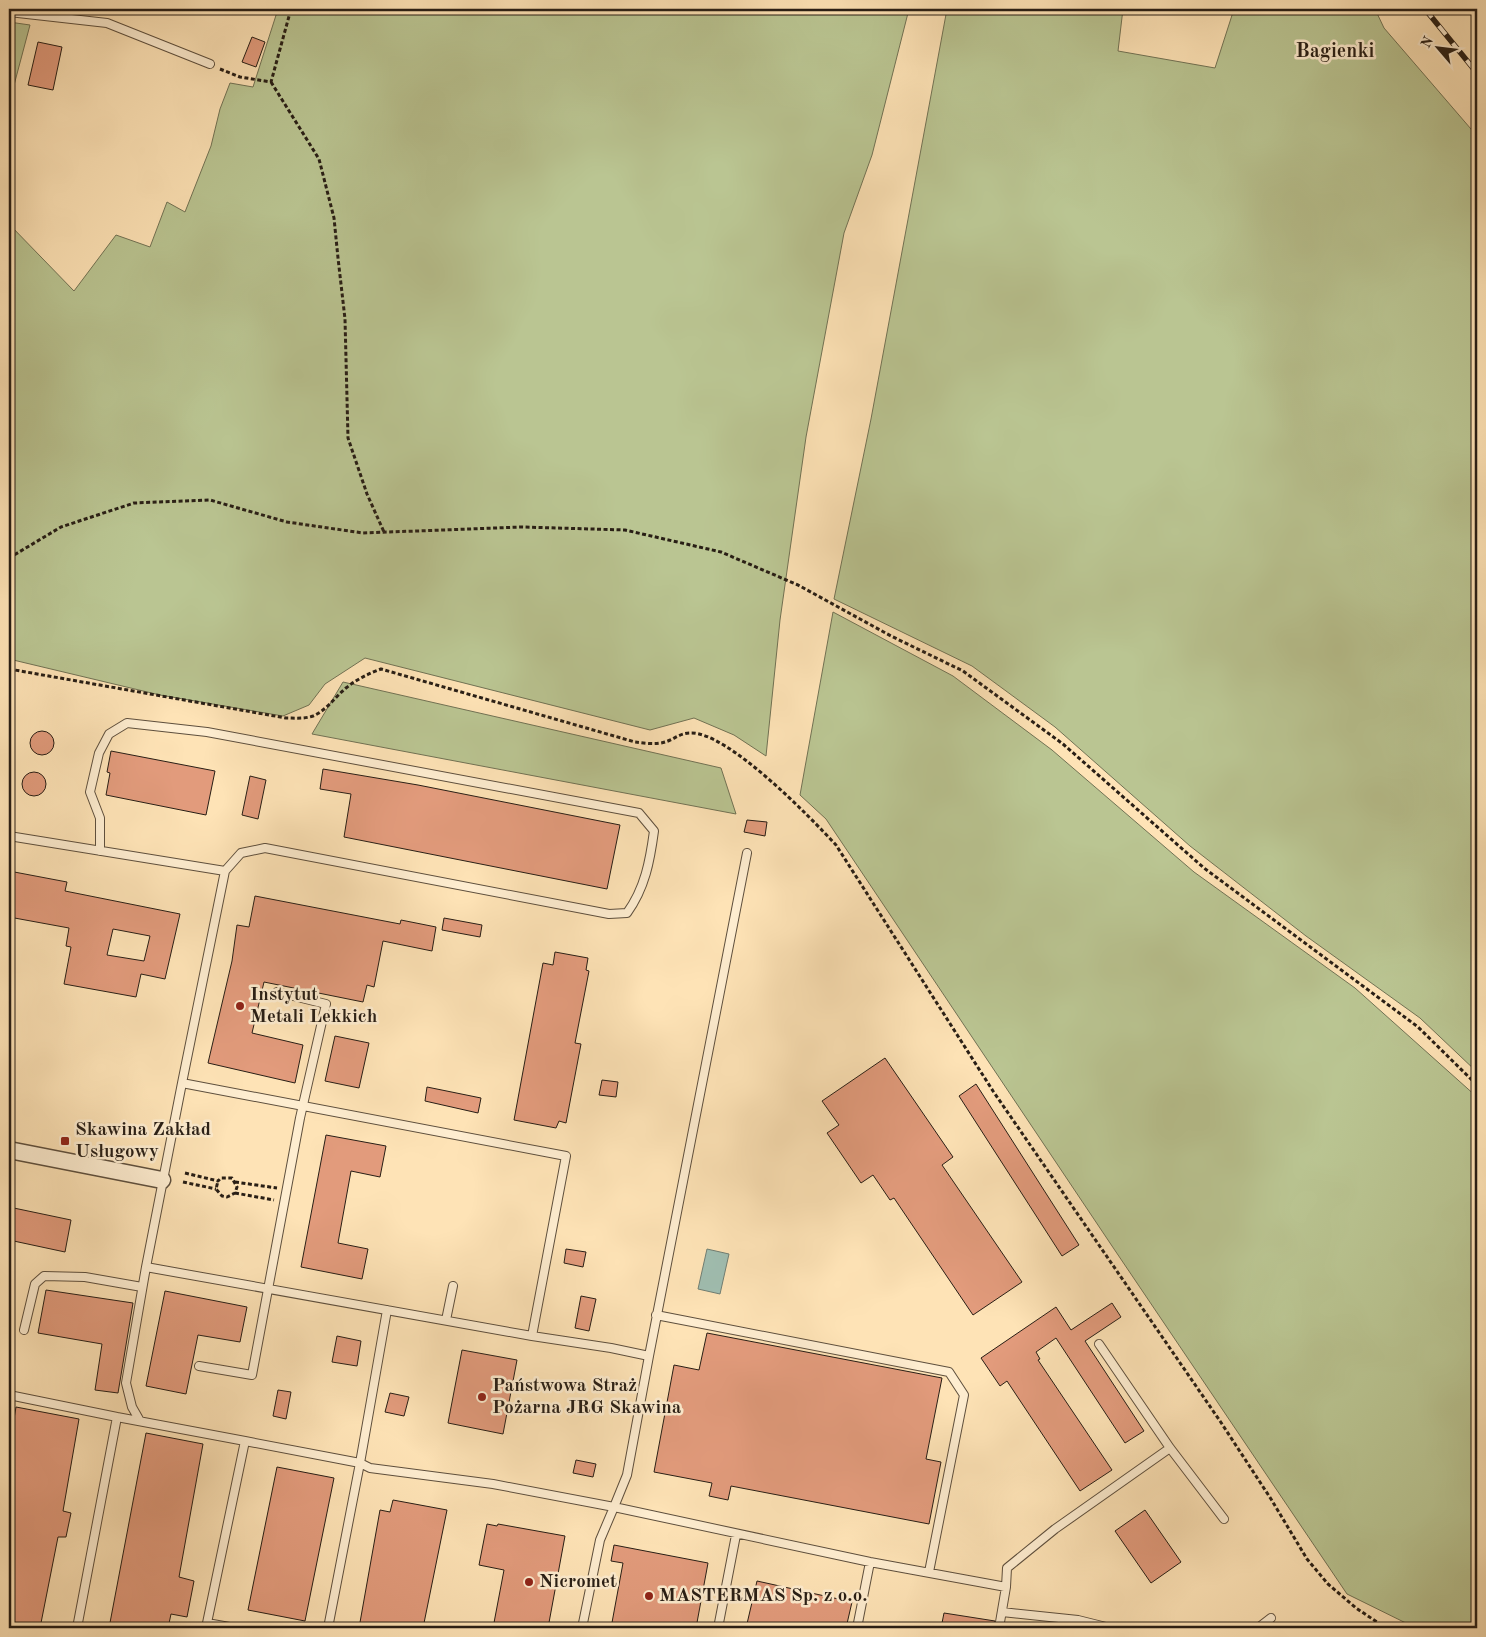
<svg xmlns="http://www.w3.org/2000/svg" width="1486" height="1637" viewBox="0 0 1486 1637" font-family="'Old Standard TT',serif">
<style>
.green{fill:#bac592;stroke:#717254}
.water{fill:#a0beb1;stroke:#707e73}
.building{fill:#e29b7c;stroke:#281e15;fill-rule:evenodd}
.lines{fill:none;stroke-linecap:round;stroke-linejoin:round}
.service-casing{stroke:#5e4f3d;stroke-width:10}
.minor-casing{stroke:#5e4f3d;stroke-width:19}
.path{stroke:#281e15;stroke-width:3;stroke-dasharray:4 2.5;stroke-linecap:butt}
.service{stroke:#feedd0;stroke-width:8}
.minor{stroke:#feedd0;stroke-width:16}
.rail-casing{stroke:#281e15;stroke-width:5.5}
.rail{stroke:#feedd0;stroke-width:4;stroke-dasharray:11;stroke-linecap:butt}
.poi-dot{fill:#8f2418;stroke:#feedd0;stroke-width:2}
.labels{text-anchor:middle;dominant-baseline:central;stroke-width:5;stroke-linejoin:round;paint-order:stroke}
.poi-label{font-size:19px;font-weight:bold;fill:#281e15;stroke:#feedd0;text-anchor:start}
.neighbourhood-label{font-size:20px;font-weight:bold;fill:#281e15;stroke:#feedd0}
</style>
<rect width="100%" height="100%" fill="#fee3b6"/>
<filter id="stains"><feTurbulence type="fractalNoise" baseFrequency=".004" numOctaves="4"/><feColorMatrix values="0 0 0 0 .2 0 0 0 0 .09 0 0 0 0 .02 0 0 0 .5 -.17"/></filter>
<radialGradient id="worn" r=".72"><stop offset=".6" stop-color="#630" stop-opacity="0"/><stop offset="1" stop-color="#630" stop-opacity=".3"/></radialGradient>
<path class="green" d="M278,9H909L872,155L844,233L806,437L780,620L766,756L734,735L694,718L650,730L365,658L325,684L309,705L283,716L160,695L9,659V224L74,291L116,235L150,247L167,202L185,212L211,146L220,109L230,83L253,87Z
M947,9H1123L1118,51L1215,68L1234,9H1375L1384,28L1477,136V1072L1420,1018L1306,936L1190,846L1055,727L972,666L834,599L871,419Z
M9,22L30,25L9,104Z
M833,612L953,676L1052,750L1194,872L1355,988L1477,1097V1628H1416L1347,1594L1112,1246L826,819L800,795Z
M343,682L721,768L736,814L312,734Z"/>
<path class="water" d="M707,1249L729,1254L720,1294L698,1289Z"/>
<path class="building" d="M252,37L265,42L256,67L242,62Z
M38,42L62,47L53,90L28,85Z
M30 743a12 12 0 1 1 24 0a12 12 0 1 1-24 0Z
M111,751L215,771L206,815L106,795L110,773L107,772Z
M323,769L418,785L620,825L607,889L344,837L351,794L320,789Z
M22 784a12 12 0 1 1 24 0a12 12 0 1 1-24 0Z
M250,776L266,780L258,819L242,815Z
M747,820L767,822L765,836L744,832Z
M9,871L67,882L65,891L180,914L165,979L141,974L136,997L64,984L71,947L66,946L69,928L9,917ZM113,929L150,936L144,961L107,955Z
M255,896L400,924L401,920L436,927L432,951L383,941L374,987L367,985L363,1002L264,982L252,1033L303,1045L295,1083L208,1063L232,961L237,925L249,927Z
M444,918L482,925L480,937L442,930Z
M555,952L588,958L586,970L589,971L575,1043L581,1044L566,1123L559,1121L556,1128L514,1120L543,963L553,965Z
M335,1036L369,1043L359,1088L325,1081Z
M885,1058L953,1157L942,1165L1022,1282L973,1315L894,1198L890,1200L873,1175L861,1183L827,1133L839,1125L822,1101Z
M602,1080L618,1082L616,1097L599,1095Z
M976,1084L1079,1245L1062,1256L959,1096Z
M427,1087L481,1098L478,1113L425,1101Z
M326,1135L386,1146L380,1177L351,1171L338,1243L368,1249L362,1279L301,1267Z
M9,1207L71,1220L65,1252L9,1240Z
M566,1249L586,1252L583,1267L564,1263Z
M46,1290L133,1303L118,1393L95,1390L102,1344L38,1333Z
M165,1291L247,1307L240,1342L198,1335L186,1394L146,1386Z
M581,1296L596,1299L589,1331L575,1328Z
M1112,1303L1121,1317L1085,1341L1144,1431L1125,1443L1056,1338L1036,1352L1040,1359L1038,1360L1112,1470L1080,1491L1007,1381L1000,1386L981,1358L1056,1307L1071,1330Z
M707,1333L942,1378L926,1459L941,1462L929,1524L731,1486L728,1500L709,1496L712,1483L654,1472L674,1365L699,1370Z
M337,1336L361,1341L357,1366L332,1362Z
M462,1350L517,1360L503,1434L448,1423Z
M278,1390L291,1392L286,1419L273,1416Z
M390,1393L409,1397L404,1416L385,1412Z
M16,1407L79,1419L63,1511L71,1513L66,1537H58L40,1628H9V1448Z
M146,1433L203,1444L179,1577L194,1581L187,1617L171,1614L168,1628H109Z
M576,1460L596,1464L593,1477L573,1473Z
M277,1467L334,1478L305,1621L248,1610Z
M393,1500L447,1510L423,1628H359L380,1510L390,1512Z
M1145,1510L1181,1562L1151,1583L1115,1531Z
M487,1524L497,1526L498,1524L565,1536L548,1628H493L504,1570L479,1565Z
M614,1545L708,1563L696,1628H611L623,1563L611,1561Z
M757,1581L852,1602L846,1628H746Z
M944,1613L995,1621L994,1628H941Z"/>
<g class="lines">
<defs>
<path id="service" d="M9,12L107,23L210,64
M9,836L225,871L182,1083
M100,851V818L90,792L99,753L109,734L127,723L207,732L639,813L654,831C650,861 645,888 627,913L609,914L265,848L241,853L225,871
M182,1083L566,1156L532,1336L146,1267Z
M656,1315L949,1372L964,1395L929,1572
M446,1320L453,1286
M24,1330L35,1284L44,1276L85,1277L142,1287
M1099,1344L1170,1448L1224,1519
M649,1356L747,853
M199,1366L252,1375L300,1118L326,1004L277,992
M9,1395L117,1417
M140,1421L132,1407L126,1383L146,1267
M1006,1587L1007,1568L1055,1529L1170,1448
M1002,1612L1078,1620L1110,1628
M77,1628L117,1417L245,1441
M235,1628L207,1623L245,1441L360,1463L370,1468L493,1484L614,1507L627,1475L649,1356L611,1348L532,1336
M328,1628L360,1463L387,1310
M582,1628L600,1540L614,1507L870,1562L1006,1587L999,1628
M718,1628L736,1535
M857,1628L870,1562
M1258,1628L1271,1618"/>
<path id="minor" d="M9,1150L162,1180"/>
</defs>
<use href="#service" class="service-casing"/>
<use href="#minor" class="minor-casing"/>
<path class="path" d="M220,69L240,77L271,82L291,9
M271,82L319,159L334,218L338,258L345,319L348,438L367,494L384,532
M9,558L61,527L134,503L210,500L287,522L363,533L522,527L625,530L721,552L798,585L891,636L963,671L1063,744L1204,868L1418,1027L1477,1085
M9,669L286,718C295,718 304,719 313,716C327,710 335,697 346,688C357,679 368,674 381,669L635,742C644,743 656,745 665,742C673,740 680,733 690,733C727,731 810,817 836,845L993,1091L1220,1421L1271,1499L1307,1559L1328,1584L1356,1608L1386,1628
M185,1173L218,1181L221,1178H232L237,1187L235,1193L227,1197L222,1196L216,1189L218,1181
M183,1182L216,1189
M235,1182L277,1188
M235,1193L274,1200"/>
<use href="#service" class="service"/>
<use href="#minor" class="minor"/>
<defs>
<path id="rail" d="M1425,9L1477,73"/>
</defs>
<use href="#rail" class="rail-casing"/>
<use href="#rail" class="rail"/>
</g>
<g class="poi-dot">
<circle cx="240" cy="1006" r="5"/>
<rect x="60" y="1136" width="10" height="10" rx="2.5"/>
<circle cx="482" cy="1397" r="5"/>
<circle cx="529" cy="1582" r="5"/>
<circle cx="649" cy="1596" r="5"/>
</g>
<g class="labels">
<g class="poi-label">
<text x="250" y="995">Instytut<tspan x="250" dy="22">Metali Lekkich</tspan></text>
<text x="75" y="1130">Skawina Zakład<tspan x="75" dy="22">Usługowy</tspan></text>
<text x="492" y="1386">Państwowa Straż<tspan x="492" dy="22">Pożarna JRG Skawina</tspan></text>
<text x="539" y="1582">Nicromet</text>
<text x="659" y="1596">MASTERMAS Sp. z o.o.</text>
</g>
<g class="neighbourhood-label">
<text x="1335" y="52">Bagienki</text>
</g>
</g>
<rect width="1486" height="1637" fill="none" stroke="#fee3b6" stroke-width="30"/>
<rect x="10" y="10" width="1466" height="1617" fill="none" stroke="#281e15" stroke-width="2.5"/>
<rect x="15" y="15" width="1456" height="1607" fill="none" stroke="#281e15"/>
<g transform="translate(1438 48) rotate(298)" stroke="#feedd0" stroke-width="4" paint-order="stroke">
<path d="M0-4L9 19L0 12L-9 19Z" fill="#281e15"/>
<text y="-8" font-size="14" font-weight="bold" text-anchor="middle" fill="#281e15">N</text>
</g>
<rect width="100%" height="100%" filter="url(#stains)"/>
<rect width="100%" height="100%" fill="url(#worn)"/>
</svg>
